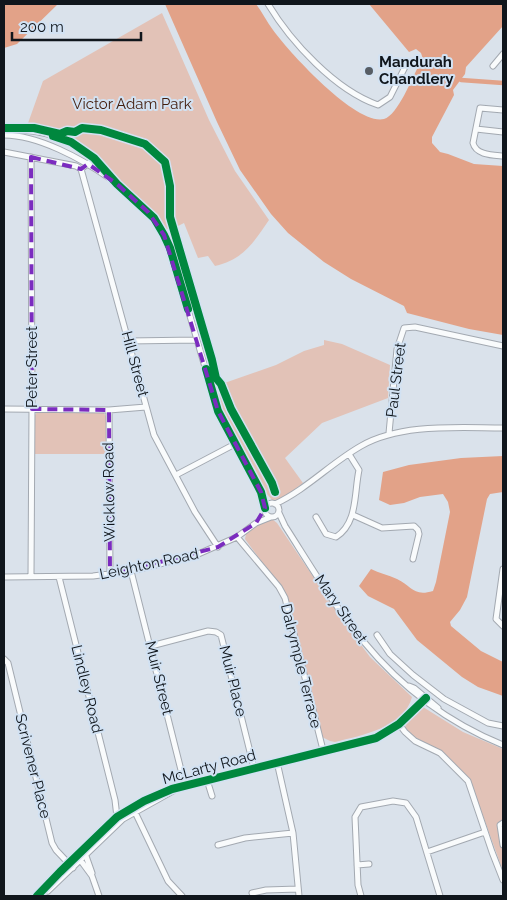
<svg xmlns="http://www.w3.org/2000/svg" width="507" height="900" viewBox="0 0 507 900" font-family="Raleway,sans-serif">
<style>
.green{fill:#e2c2b7}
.water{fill:#e2a288}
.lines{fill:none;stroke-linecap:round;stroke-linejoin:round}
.canal{stroke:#e2a288;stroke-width:4.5}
.minor-casing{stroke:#a3a9b1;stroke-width:7}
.minor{stroke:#f9fbfc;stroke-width:5}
.cycleway-casing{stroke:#d2e2f3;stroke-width:11}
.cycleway{stroke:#00873e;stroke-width:8}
.marked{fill:none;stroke:#7b2cbf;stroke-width:4;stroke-dasharray:10 6;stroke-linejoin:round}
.poi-dot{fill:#575d64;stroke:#d2e2f3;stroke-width:2}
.labels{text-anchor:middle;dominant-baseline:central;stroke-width:4;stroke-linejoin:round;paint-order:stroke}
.poi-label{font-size:15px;font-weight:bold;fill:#10161c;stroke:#d2e2f3;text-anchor:start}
.park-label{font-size:15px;fill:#431d0d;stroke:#d2e2f3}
.street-label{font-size:15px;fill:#10161c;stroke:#d2e2f3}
</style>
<rect width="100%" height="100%" fill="#dae2eb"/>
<path class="green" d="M162,13L209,120L235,171L269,220C253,243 244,259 215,266L208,256L198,258L184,223L172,229H165L147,207L112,174L97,158L71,140L56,133L27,126L43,81Z
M324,340L342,344L390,365L388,398L322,423L285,458L303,483C294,489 284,501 272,500L266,493L225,420L213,387L276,365L304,351L324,345Z
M38,411L104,413L107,418L106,454H35V415Z
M272,519L277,523L341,618L370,657L412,697C404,728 362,735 335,742L330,741L322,737L286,595L245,539L246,534L264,520Z
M423,707L463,732L503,749V820L498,826L501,845L503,848V871L470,780L446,755L408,733L405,728C406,720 415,710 423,707Z"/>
<path class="water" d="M4,4H58L17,44L4,48Z
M165,4H256C262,12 267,22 273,30C288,51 356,126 384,119C398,115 412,78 419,65L423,59L421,53L416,49L409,52L369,4H503V26L466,67L465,74L453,90L454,95L432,137V143L440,152L448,154L474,164L503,166V335L469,329L407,313L404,306L351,279L324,262L288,233L271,214L240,170L217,122Z
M503,456V492L490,494L487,499L467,597L460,610L450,622L451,626L481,651L503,662V696L478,687L462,677L417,640L394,609L368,596L359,586L371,569C379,573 388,575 397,579C412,586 413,597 433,591L436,582L450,512L448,502L443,494L420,497L404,503L390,505L379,500L383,472L409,465L461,458Z"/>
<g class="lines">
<path class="canal" d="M461,80L503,83"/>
<defs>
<path id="minor" d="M268,4C291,42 335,90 378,105L390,97L407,63
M493,66L503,54
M503,110L480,108L473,143C476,155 492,155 503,156
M476,129L503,132
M4,130C36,128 68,137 94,158C103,166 111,177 120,186C141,205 160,221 170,248L218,411L261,492L265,508
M4,135C38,135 82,159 109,178
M4,152L76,166L81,169L90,162
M31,157L32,409L31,576
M81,169L154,435L195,512L218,547
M128,341L197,340
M4,409L109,410L146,407
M109,410L110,575
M389,433L397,349L404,328L415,327L503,346
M176,475L235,444
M265 510a7 7 0 1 1 14 0a7 7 0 1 1-14 0Z
M275,504C307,489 331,463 361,446C401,423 458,428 503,428
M279,513L285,526C310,565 334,606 364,642C401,687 449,723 503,745
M353,515L382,528L414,526L418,530L419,534L413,559
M316,517L326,534L336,537C358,523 354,493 359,470L349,454
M237,537L279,587L285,598L323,750
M503,569L496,619L503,626
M131,571L185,786
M4,577L93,576L131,571L196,555L237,537L256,523L271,517
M59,577L115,800L117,817
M377,635L390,654L413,675L444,699L488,723L503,726
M151,646L208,631L216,632L221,635L254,768
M4,659L8,663L52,843L56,850L73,868
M409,686L414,688L438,708
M399,724L405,732L415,741L440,753L468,781L492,852L503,880
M277,762L293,833L299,896
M207,780L212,796
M134,810L168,881L182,896
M503,823L500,825L503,845
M218,845L245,838L293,833
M427,852L485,832
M86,856L92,873
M81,861L92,876L99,896
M357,865L369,864
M48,891L123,819L173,791
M252,893L266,890L298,889
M37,896L60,872L117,817L144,801L172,789L376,738L399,724L426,698
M361,896L358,885L355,817L361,807L393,801L406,803L416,817L440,896"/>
</defs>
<use href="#minor" class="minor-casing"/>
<use href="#minor" class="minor"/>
<defs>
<path id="cycleway" d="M4,128H34L60,134L67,131L75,132L82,128L101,130L145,144L165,162L170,186V217L212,360L216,378L221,384L231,409L272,483L275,492
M53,136L71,142L94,158L117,184L154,218L164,235L170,248L188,309
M206,369L218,411L261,492L265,508
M37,896L60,872L117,817L144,801L172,789L376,738L399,724L426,698"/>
</defs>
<use href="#cycleway" class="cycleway-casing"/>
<use href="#cycleway" class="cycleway"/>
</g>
<path class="marked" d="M31,157L81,169L88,164L117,184L148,212L164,235L218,411L261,492L265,508L256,523L218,547L110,575L109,410L32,409Z"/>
<circle class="poi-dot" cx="369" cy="71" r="5"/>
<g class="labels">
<g class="poi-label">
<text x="379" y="62">Mandurah<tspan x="379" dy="17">Chandlery</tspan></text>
</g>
<g class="park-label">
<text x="132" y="104">Victor Adam Park</text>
</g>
<g class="street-label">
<text transform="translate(135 364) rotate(75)">Hill Street</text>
<text transform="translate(32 367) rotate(-90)">Peter Street</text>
<text transform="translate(396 380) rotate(-83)">Paul Street</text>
<text transform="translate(109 492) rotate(-91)">Wicklow Road</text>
<text transform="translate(149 564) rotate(-12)">Leighton Road</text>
<text transform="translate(341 609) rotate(55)">Mary Street</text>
<text transform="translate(301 666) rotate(76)">Dalrymple Terrace</text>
<text transform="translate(159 678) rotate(76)">Muir Street</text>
<text transform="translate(233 681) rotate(76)">Muir Place</text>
<text transform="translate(87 689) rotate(76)">Lindley Road</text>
<text transform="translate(33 766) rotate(76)">Scrivener Place</text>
<text transform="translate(209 767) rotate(-15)">McLarty Road</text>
</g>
</g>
<rect width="507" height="900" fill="none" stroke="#10161c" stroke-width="10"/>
<path d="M12 32v8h129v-8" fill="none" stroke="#10161c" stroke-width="2.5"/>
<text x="20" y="32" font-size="15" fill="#10161c" stroke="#d2e2f3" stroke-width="4" paint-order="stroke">200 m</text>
</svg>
